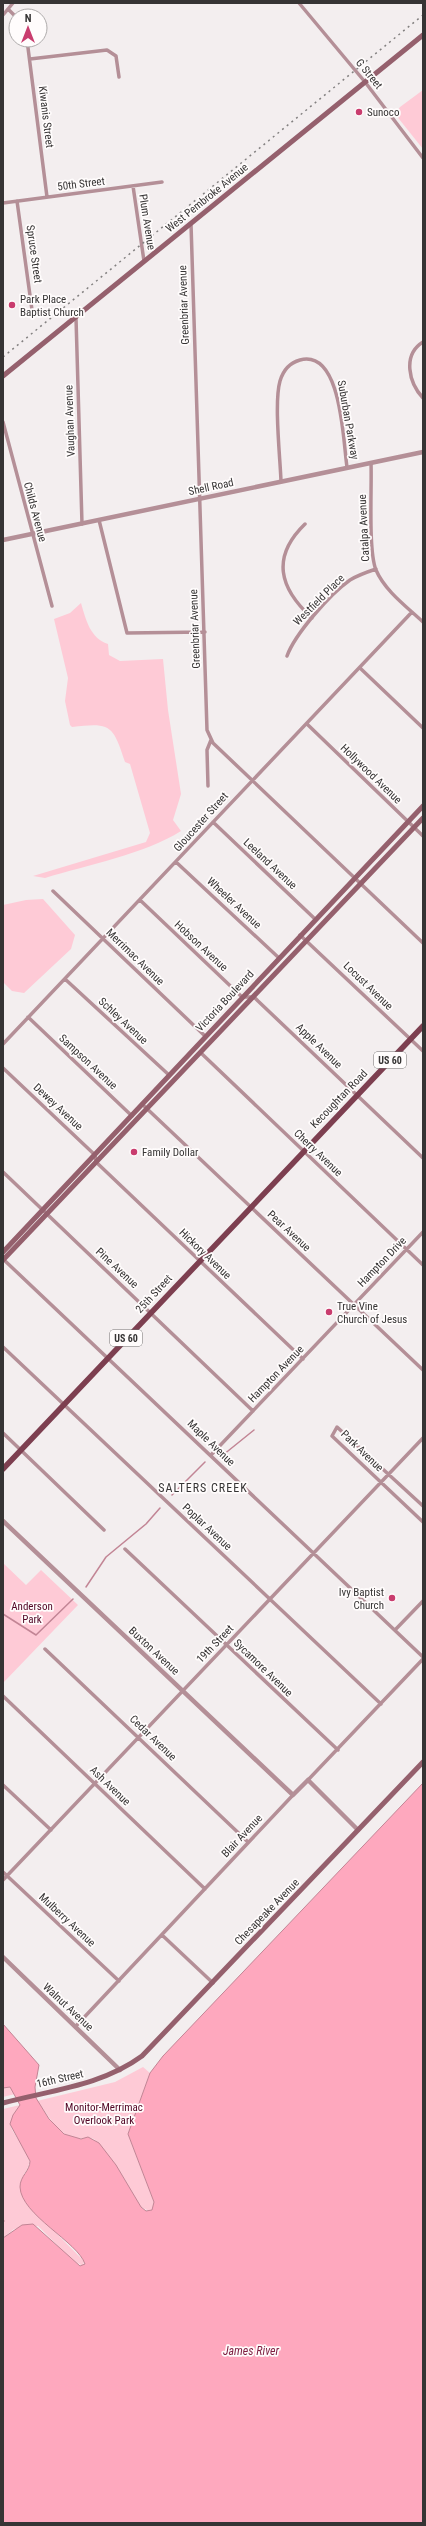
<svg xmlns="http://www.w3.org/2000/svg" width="426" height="2526" viewBox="0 0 426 2526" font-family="'Roboto Condensed',sans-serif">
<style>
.green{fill:#fecad6}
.water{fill:#fea8be;stroke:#c28595}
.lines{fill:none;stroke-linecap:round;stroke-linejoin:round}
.stream{stroke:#c28595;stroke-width:1.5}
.minor{stroke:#b48f97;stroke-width:3.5}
.tertiary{stroke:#b48f97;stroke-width:4.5}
.secondary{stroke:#95606d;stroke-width:5}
.primary{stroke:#7d3f50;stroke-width:5.5}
.rail{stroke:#838080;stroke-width:1.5;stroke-dasharray:2 4;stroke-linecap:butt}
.poi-dot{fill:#c93c6e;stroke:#fffcfc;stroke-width:1.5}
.labels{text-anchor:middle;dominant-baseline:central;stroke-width:3.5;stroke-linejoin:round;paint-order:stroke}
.shield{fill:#fffcfc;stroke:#727070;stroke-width:1}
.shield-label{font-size:10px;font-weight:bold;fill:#363434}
.street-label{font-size:11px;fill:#363434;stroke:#fffcfc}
.poi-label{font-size:11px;fill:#363434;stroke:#fffcfc;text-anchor:start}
.park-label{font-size:11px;fill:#510625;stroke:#fffcfc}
.neighbourhood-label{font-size:12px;letter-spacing:1px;fill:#363434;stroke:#fffcfc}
.water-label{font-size:12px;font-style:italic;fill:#7f1e41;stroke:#fffcfc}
</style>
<rect width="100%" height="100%" fill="#f3eeef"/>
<path class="green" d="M423,90V149L395,114L400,107Z
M81,603C86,620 90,638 108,644L109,655L120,661L163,659L168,710L181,794L173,820L181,831C145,854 87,865 45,878L33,876L146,842L150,833L130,764L125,762C113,725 111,722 72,727L70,725L65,701L68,678L54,619L70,613Z
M43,899L75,935L71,949L24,993L12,991L3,982V905L26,900Z
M3,1563L26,1585L41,1570L78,1605L3,1683Z
M143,2067L150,2073L128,2134L154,2202L152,2210L149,2211L141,2207L116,2165L94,2139C87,2137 82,2139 75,2138C54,2132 50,2116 37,2101L115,2082Z
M10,2087L15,2094L3,2097V2088Z
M20,2105L10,2124C15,2143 40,2154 24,2174L30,2207L84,2261L83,2266L72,2260L38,2226L14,2229L3,2238V2109Z"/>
<path class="water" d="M423,1783V2523H3V2238L22,2225L33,2224L80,2266L85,2264C78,2242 21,2215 20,2187C20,2176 30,2171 30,2161L10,2124L13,2115L20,2105L10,2087L3,2088V2024L39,2065L35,2087L36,2098L49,2119L64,2134L81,2139L88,2137L99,2143L116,2165L141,2207L146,2211L152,2210L154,2202L128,2134L150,2073L163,2056Z"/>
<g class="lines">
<path class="stream" d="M223,1455L254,1430
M172,1495L205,1462
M86,1587L106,1557L146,1524L160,1508
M3,1614L36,1635L73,1599
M3,2221H4"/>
<path class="minor" d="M299,3L365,82L423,158
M8,9L16,17
M3,15L13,3
M27,40L47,197
M30,59L107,50L116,56L119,77
M133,186L144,261
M17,201L32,310
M3,203L162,182
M191,224L207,730L213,743L423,943
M76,318L82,524
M423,342C402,355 409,383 423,398
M3,422L52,606
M371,463C372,487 368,550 376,570C385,591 407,607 423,622
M281,481C280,456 274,402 280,381C283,371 289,363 300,360C342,349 343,442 347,467
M99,520L127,633L205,632
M305,524C271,557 279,588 312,618
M287,656C295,634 330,594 350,580C358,575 367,572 376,569
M360,668L423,728
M307,724L423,836
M208,786L207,750L211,740
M213,822L315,919
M176,862L279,958
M53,891L205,1036
M140,900L242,997H254L258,1001L423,1158
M300,935L423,1051
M65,979L169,1075
M28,1017L132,1116
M3,1044L412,612
M201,1053L423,1265
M3,1068L95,1155L96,1162L303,1359
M142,1104L423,1370
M3,1172L253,1411
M3,1259L423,1657
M3,1347L381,1704
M3,1433L104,1530
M211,1455L423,1232
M423,1506L337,1427L332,1436L423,1522
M125,1549L338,1750
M395,1630L423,1601
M45,1649L248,1842
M3,1696L205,1889
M308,1780L423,1659
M3,1785L51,1830
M3,1872L119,1981
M3,1880L423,1438
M162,1935L213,1983
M76,2026L293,1795"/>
<path class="tertiary" d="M3,540L423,452
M3,1521L293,1795L308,1780L358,1830
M3,1957L120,2070"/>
<path class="secondary" d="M3,376L423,35
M3,1252L423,806
M3,1260L423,818
M3,2103C51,2090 101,2086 142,2056L423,1762"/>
<path class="primary" d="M3,1469L423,1026"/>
<path class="rail" d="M3,357L423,15"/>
</g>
<g class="poi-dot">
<circle cx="359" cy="112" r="4"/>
<circle cx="12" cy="305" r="4"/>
<circle cx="134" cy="1152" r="4"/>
<circle cx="329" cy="1312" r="4"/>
<circle cx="392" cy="1598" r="4"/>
</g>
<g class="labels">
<g class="shield">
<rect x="374" y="1052" width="32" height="16" rx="3"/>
<rect x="110" y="1330" width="32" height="16" rx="3"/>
</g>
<g class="shield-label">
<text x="390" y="1060">US 60</text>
<text x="126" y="1338">US 60</text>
</g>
<g class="street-label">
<text transform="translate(369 74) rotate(51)">G Street</text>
<text transform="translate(46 117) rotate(83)">Kiwanis Street</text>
<text transform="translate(81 184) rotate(-7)">50th Street</text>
<text transform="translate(207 198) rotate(-39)">West Pembroke Avenue</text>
<text transform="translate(147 222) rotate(81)">Plum Avenue</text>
<text transform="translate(34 254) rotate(82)">Spruce Street</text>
<text transform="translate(184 305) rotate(-92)">Greenbriar Avenue</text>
<text transform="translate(348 420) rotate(80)">Suburban Parkway</text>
<text transform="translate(70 421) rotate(-92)">Vaughan Avenue</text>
<text transform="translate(211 487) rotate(-12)">Shell Road</text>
<text transform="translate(35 512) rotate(75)">Childs Avenue</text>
<text transform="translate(364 528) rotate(-93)">Catalpa Avenue</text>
<text transform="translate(319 600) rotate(-45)">Westfield Place</text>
<text transform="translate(195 629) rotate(-92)">Greenbriar Avenue</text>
<text transform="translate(371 774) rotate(44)">Hollywood Avenue</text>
<text transform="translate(201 822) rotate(-48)">Gloucester Street</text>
<text transform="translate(270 864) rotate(43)">Leeland Avenue</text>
<text transform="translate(234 903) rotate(43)">Wheeler Avenue</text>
<text transform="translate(201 946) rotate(43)">Hobson Avenue</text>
<text transform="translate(135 957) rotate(44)">Merrimac Avenue</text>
<text transform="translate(368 986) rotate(44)">Locust Avenue</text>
<text transform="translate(225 1001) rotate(-47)">Victoria Boulevard</text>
<text transform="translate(123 1021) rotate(43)">Schley Avenue</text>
<text transform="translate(319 1046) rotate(44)">Apple Avenue</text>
<text transform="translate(88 1062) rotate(43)">Sampson Avenue</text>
<text transform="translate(339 1099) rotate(-46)">Kecoughtan Road</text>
<text transform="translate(58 1107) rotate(43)">Dewey Avenue</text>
<text transform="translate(318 1153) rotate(44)">Cherry Avenue</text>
<text transform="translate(289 1231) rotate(43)">Pear Avenue</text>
<text transform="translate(205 1254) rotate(44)">Hickory Avenue</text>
<text transform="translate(382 1262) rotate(-46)">Hampton Drive</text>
<text transform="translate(117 1268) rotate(43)">Pine Avenue</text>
<text transform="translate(154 1294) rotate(-47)">25th Street</text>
<text transform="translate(276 1374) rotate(-46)">Hampton Avenue</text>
<text transform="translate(211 1443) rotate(44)">Maple Avenue</text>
<text transform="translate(362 1451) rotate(44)">Park Avenue</text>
<text transform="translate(207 1527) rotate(43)">Poplar Avenue</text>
<text transform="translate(215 1644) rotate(-46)">19th Street</text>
<text transform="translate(154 1651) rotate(43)">Buxton Avenue</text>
<text transform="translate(263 1668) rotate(44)">Sycamore Avenue</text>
<text transform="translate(153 1738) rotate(44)">Cedar Avenue</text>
<text transform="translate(110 1786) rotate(44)">Ash Avenue</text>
<text transform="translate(242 1836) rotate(-47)">Blair Avenue</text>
<text transform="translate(267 1912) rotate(-46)">Chesapeake Avenue</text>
<text transform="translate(67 1920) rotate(43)">Mulberry Avenue</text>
<text transform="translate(68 2007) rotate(43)">Walnut Avenue</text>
<text transform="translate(60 2079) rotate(-13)">16th Street</text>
</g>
<g class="poi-label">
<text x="367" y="112">Sunoco</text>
<text x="20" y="299">Park Place<tspan x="20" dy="13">Baptist Church</tspan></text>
<text x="142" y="1152">Family Dollar</text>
<text x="337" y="1306">True Vine<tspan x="337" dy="13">Church of Jesus</tspan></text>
<text x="384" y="1592" text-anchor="end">Ivy Baptist<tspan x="384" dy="13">Church</tspan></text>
</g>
<g class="park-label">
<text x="32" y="1606">Anderson<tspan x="32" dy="13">Park</tspan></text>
<text x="104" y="2107">Monitor-Merrimac<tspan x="104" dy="13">Overlook Park</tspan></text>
</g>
<g class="neighbourhood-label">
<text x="203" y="1488">SALTERS CREEK</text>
</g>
<g class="water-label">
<text x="251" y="2351">James River</text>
</g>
</g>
<rect width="426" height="2526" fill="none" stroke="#363434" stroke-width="8"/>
<g transform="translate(28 28)"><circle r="19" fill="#fffcfc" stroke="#afacac"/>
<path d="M0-3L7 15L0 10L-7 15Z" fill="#c93c6e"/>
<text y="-6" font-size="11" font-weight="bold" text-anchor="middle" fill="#363434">N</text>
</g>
</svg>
